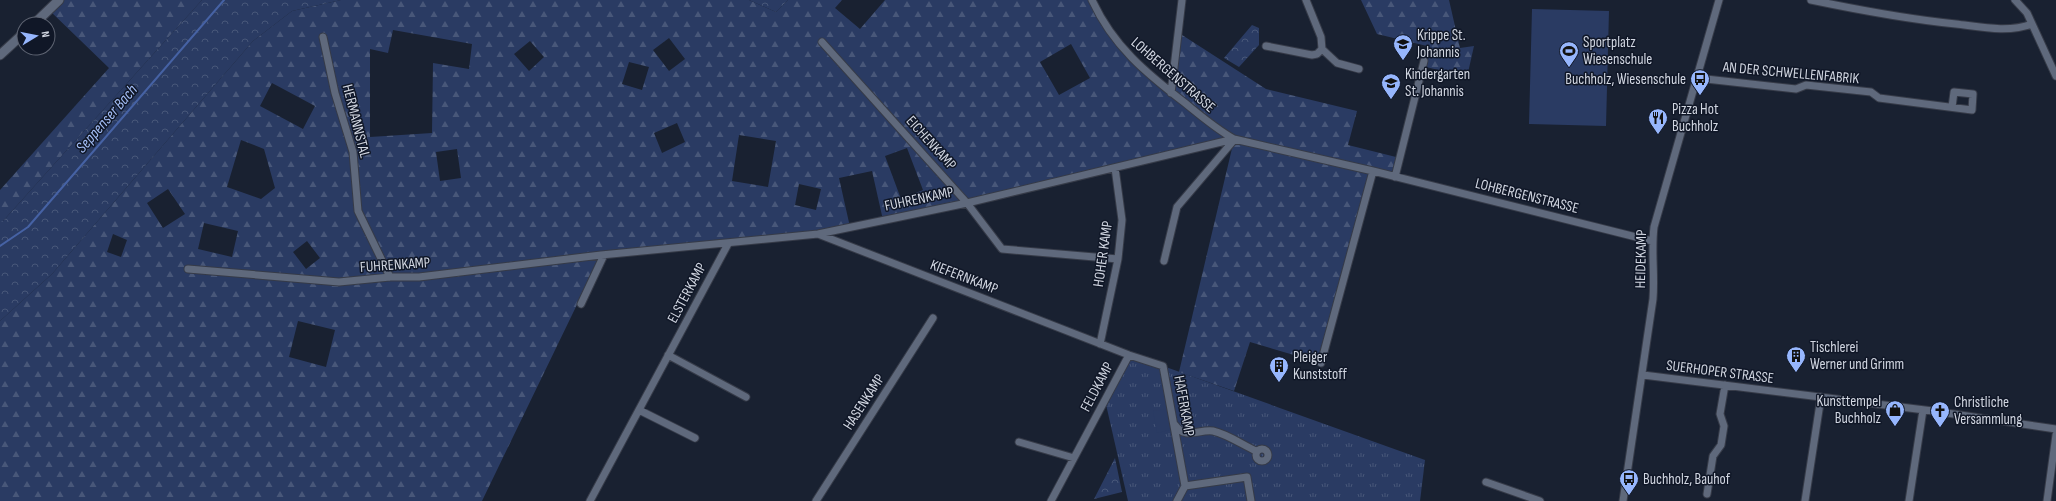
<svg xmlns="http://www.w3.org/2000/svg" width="2056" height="501" viewBox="0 0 2056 501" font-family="'Sofia Sans Condensed',sans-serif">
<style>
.grass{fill:url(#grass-tufts)}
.forest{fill:url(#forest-firs);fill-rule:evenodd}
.park{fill:url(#park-crowns)}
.pitch{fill:#2a3b63}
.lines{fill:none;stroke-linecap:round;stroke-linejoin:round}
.stream{stroke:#4662a4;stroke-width:2}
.minor-casing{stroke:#363b48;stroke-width:9}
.tertiary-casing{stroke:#363b48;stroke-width:11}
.minor{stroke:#5f697c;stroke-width:7}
.tertiary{stroke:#5f697c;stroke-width:9}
.labels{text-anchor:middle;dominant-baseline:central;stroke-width:3;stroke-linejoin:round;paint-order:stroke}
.poi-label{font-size:15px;fill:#d1d6e1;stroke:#101727;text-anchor:start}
.street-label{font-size:15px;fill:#d1d6e1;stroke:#101727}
.water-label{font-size:16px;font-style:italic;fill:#a4bef6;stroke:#101727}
</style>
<defs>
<pattern id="grass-tufts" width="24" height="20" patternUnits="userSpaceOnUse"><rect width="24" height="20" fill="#2a3b63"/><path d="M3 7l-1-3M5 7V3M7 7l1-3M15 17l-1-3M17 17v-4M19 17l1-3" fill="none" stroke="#485779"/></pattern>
<pattern id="forest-firs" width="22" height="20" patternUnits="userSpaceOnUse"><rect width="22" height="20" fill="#2a3b63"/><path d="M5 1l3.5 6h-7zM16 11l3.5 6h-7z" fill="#485779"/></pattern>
<pattern id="park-crowns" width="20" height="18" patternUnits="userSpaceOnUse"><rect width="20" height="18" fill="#2a3b63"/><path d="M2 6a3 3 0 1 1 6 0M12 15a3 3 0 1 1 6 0" fill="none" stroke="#485779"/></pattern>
</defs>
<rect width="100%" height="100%" fill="#192131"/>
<path class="grass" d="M1129,355L1163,366L1425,460L1420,501H1128L1105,400Z"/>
<path class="forest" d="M59,0H202L3,221H0V190L109,68L49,10Z
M341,0H749L776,12L788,0H842L835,8L860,29L885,0H1092L1116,42L1171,92L1179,33L1266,89L1357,111L1348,145L1400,158L1395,177L1374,171L1321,363L1250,342L1234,391L1179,372L1234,140L883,220L872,171L839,178L850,227L601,255L482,501H0V321L52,274L253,41L292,11ZM393,30L472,44L469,69L433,63L432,133L370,137V49L388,53ZM669,38L685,59L669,71L653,50ZM530,41L544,57L529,71L514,54ZM1071,44L1090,78L1059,95L1040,62ZM629,62L649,67L642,90L622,84ZM272,83L315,106L303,129L260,106ZM677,123L685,142L662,153L654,133ZM739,135L776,141L768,187L732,181ZM241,140L264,149L275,188L261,199L227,187ZM907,148L923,190L901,199L885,156ZM457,149L461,178L440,181L436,152ZM799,184L821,189L816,210L795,205ZM168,189L185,214L163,228L147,203ZM204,223L238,231L232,257L198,249ZM113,234L127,240L121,257L107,252ZM307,241L320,258L306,269L293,252ZM298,321L335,330L326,367L289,357Z
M1361,0H1449L1460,48L1474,46L1467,77L1422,66L1427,46L1377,34Z"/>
<path class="park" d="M202,0H341L292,11L253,41L52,274L0,321V221H3Z
M749,0H788L776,12Z
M1252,25L1259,28V45L1239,67L1224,58Z
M1115,458L1122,492L1094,499Z"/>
<path class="pitch" d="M1532,9L1609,11L1606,126L1529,124Z
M1167,409L1170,430L1157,433L1153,411Z"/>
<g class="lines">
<path class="stream" d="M0,246L28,227L224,0"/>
<defs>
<path id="minor" d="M1092,0C1113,46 1146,73 1185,103C1201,116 1216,129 1234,139L1373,171L1652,241
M1811,0C1859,10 1907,19 1956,24C1981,27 2008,33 2032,24
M2015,0L2027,13L2056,76
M323,37L335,93L353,152L358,211L390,277
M822,42L967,203L1002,249L1118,259
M1266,46L1312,55L1317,54L1322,49L1321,37L1306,0
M1322,49L1337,63L1359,69
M1697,78L1796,89L1806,85L1871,92L1879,98L1972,110L1973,94L1954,92L1952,107
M1171,93L1182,0
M1395,177L1424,61
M818,234L1129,355L1163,366L1185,486
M1164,261L1177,207L1234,140
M188,269L339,282L390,277H419L601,255L818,234L967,203L1234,139
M581,304L604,255
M1100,344L1118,259L1122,220L1115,168
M668,355L746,397
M1321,363L1373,171
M1643,375L1933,411L2056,429
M639,410L695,438
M1175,425C1185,440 1199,429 1213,431C1227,434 1243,445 1256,451
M1019,442L1074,458
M1256 455a6 6 0 1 1 12 0a6 6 0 1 1-12 0Z
M1486,482L1540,501
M1185,486L1247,477L1251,501
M1707,494L1713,456L1721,445L1724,426L1720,414L1725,385
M590,501L728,244
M816,501L933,318
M1051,501L1129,355
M1177,501L1185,486
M1623,501L1653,299C1655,274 1651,251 1654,227L1719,0
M1805,501L1821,397
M1909,501L1923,410
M2047,501L2056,435"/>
<path id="tertiary" d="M34,24L59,0
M0,55L24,33"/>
</defs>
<use href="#minor" class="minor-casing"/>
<use href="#tertiary" class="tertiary-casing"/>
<use href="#minor" class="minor"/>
<use href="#tertiary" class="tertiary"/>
</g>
<defs>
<symbol id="school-pin" viewBox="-11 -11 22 30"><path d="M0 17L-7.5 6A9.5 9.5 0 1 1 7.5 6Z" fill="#96b6fd" stroke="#101727"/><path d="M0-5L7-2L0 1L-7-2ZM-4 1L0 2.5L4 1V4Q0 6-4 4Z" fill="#111"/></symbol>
<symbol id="stadium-pin" viewBox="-11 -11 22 30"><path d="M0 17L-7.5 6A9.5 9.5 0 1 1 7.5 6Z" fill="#96b6fd" stroke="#101727"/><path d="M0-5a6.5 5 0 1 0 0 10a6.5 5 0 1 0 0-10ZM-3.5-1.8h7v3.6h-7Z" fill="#111"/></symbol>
<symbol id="bus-pin" viewBox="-11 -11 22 30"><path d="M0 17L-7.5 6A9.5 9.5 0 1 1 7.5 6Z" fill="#96b6fd" stroke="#101727"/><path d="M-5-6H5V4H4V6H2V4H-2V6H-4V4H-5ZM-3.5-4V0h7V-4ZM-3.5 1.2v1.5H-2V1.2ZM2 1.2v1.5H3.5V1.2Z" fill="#111"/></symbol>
<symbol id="restaurant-pin" viewBox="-11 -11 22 30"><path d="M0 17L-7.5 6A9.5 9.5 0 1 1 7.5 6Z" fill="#96b6fd" stroke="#101727"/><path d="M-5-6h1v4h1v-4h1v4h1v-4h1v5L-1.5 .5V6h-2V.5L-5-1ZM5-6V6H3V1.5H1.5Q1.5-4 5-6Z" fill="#111"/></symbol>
<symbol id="building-pin" viewBox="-11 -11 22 30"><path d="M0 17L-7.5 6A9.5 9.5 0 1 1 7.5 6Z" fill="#96b6fd" stroke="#101727"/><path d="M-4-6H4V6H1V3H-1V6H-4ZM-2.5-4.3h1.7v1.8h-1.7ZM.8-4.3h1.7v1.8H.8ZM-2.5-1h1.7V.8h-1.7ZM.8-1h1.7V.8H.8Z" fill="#111"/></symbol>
<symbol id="shop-pin" viewBox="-11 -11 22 30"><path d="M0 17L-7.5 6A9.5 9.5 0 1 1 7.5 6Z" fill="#96b6fd" stroke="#101727"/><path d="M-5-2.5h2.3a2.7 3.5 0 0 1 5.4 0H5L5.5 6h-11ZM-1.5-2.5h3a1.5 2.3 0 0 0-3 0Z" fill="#111"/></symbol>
<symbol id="church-pin" viewBox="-11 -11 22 30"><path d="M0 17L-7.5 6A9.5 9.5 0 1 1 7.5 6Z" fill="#96b6fd" stroke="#101727"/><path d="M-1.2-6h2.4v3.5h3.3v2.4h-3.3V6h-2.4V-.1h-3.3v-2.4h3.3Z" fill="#111"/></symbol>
</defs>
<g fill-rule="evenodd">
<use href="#school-pin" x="1392" y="33" width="22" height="30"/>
<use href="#stadium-pin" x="1558" y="40" width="22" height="30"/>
<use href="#bus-pin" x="1689" y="68" width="22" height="30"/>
<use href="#school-pin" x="1380" y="72" width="22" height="30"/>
<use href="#restaurant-pin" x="1647" y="107" width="22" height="30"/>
<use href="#building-pin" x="1785" y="345" width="22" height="30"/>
<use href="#building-pin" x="1268" y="355" width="22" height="30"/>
<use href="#shop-pin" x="1884" y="399" width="22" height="30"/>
<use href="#church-pin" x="1929" y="400" width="22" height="30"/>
<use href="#bus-pin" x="1618" y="468" width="22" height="30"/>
</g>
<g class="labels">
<g class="poi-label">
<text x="1417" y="35">Krippe St.<tspan x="1417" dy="17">Johannis</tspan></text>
<text x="1583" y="42">Sportplatz<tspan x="1583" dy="17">Wiesenschule</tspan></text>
<text x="1405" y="74">Kindergarten<tspan x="1405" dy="17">St. Johannis</tspan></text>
<text x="1686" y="79" text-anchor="end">Buchholz, Wiesenschule</text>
<text x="1672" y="109">Pizza Hot<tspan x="1672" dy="17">Buchholz</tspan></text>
<text x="1810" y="347">Tischlerei<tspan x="1810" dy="17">Werner und Grimm</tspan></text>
<text x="1293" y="357">Pleiger<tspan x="1293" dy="17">Kunststoff</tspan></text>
<text x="1881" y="401" text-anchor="end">Kunsttempel<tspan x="1881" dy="17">Buchholz</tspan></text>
<text x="1954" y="402">Christliche<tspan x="1954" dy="17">Versammlung</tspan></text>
<text x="1643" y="479">Buchholz, Bauhof</text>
</g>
<g class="street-label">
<text transform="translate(1791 73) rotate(5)">AN DER SCHWELLENFABRIK</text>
<text transform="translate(1173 75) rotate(41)">LOHBERGENSTRASSE</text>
<text transform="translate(356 121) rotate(76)">HERMANNSTAL</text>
<text transform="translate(931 143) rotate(48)">EICHENKAMP</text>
<text transform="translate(1527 196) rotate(14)">LOHBERGENSTRASSE</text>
<text transform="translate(919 199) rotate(-12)">FUHRENKAMP</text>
<text transform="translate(1103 254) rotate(-82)">HOHER KAMP</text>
<text transform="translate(1641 259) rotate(-89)">HEIDEKAMP</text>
<text transform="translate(395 265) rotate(-4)">FUHRENKAMP</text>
<text transform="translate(964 277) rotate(21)">KIEFERNKAMP</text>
<text transform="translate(687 293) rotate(-62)">ELSTERKAMP</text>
<text transform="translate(1720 372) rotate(7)">SUERHOPER STRASSE</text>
<text transform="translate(1097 387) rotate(-62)">FELDKAMP</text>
<text transform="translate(864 402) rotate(-57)">HASENKAMP</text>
<text transform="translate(1184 406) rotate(80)">HAFERKAMP</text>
</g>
<g class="water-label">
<text transform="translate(107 119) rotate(-49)">Seppenser Bach</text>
</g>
</g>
<g transform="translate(36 36) rotate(80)"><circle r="19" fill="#101727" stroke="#5d6371"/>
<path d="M0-3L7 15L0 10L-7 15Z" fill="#96b6fd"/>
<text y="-6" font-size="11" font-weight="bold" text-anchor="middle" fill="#d1d6e1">N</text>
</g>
</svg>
